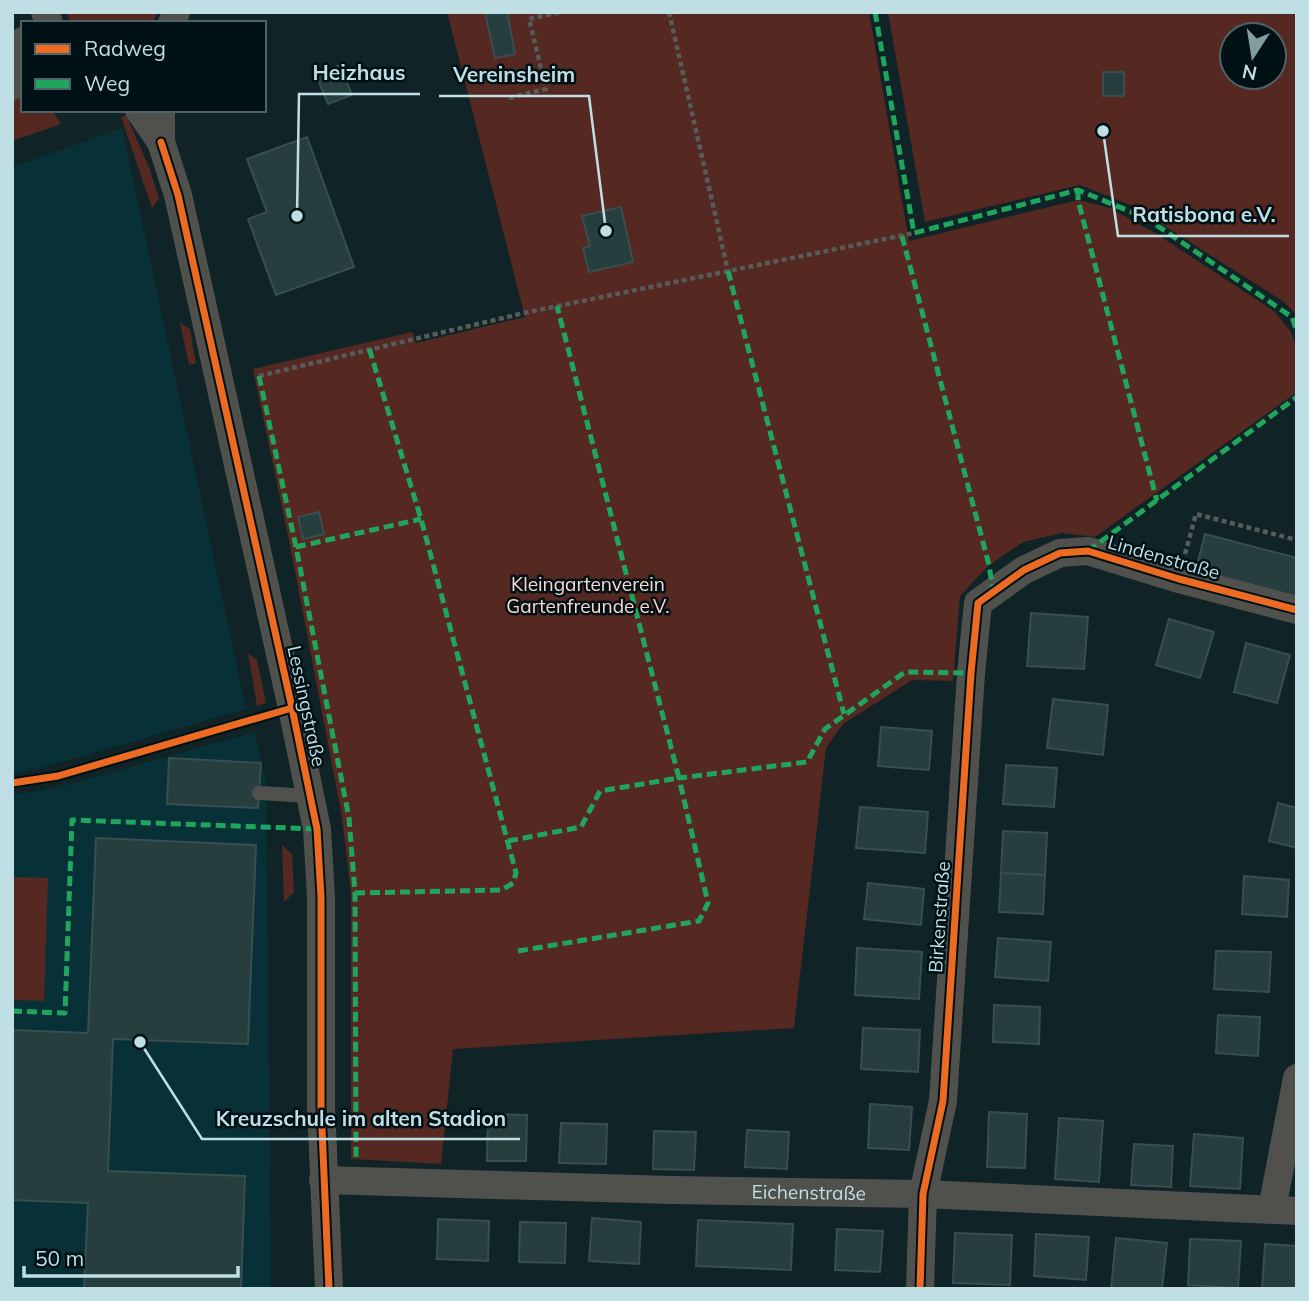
<svg xmlns="http://www.w3.org/2000/svg" width="1309" height="1301" viewBox="0 0 1309 1301" font-family="Mulish,sans-serif">
<style>
.built{fill:#083137}
.green{fill:#552922;fill-rule:evenodd}
.building{fill:#263e3e;stroke:#394e4f;stroke-width:2}
.lines{fill:none;stroke-linecap:round;stroke-linejoin:round}
.path{stroke:#575c5a;stroke-width:4.5;stroke-dasharray:5 3.5;stroke-linecap:butt}
.service{stroke:#50514d;stroke-width:14}
.minor{stroke:#50514d;stroke-width:28}
.quiet{stroke:#20a55d;stroke-width:5;stroke-dasharray:10 5;stroke-linecap:butt}
.cycleway-casing{stroke:#001116;stroke-width:11}
.cycleway{stroke:#ed6a23;stroke-width:7}
.labels{text-anchor:middle;dominant-baseline:central;stroke-width:5;stroke-linejoin:round;paint-order:stroke}
.street-label{font-size:19px;fill:#c0dfe5;stroke:#001116}
.park-label{font-size:19px;fill:#fed8d0;stroke:#001116}
.leader{fill:none;stroke:#c0dfe5;stroke-width:2.5}
.callout-dot{fill:#c0dfe5;stroke:#001116;stroke-width:2.5}
.callout-label{font-size:21px;text-anchor:middle;font-weight:bold;fill:#c0dfe5;stroke:#001116;stroke-width:5;stroke-linejoin:round;paint-order:stroke}
</style>
<rect width="100%" height="100%" fill="#102326"/>
<path class="built" d="M122,128L246,709L37,769L12,773V167Z
M255,732L266,784L271,1289H12V795L52,789Z"/>
<path class="green" d="M66,12H158L152,23H71Z
M447,12H869L909,241L1078,200L1110,208L1155,233L1274,311L1291,332L1297,351V392L1095,537L1062,533L1023,542L989,565L960,596L953,681L912,680L843,724L826,748L794,1028L453,1049L441,1164L351,1159V893L342,817L291,550L253,369L412,332L416,343L525,317Z
M888,12H1297V316L1284,302L1133,206L1080,185L925,222ZM1232,35H1274V77H1232Z
M23,92V110H52L61,124L12,141V100Z
M126,115L149,167L159,198L152,208L121,117Z
M180,323L190,329L196,363L189,365Z
M248,653L257,660L266,703L257,706Z
M282,845L292,854L294,892L284,902Z
M12,877L48,878L44,1001L12,1000Z"/>
<path class="building" d="M485,12H507L515,54L495,58Z
M340,65L352,95L328,104L316,75Z
M1103,72H1124V96H1103Z
M307,137L354,267L276,295L248,219L267,212L247,159Z
M621,207L633,262L589,272L583,248L590,246L582,216Z
M319,512L324,534L303,539L298,517Z
M1205,534L1297,558V600L1195,573Z
M1031,613L1088,617L1084,669L1027,666Z
M1169,619L1214,632L1200,678L1156,665Z
M1246,643L1290,655L1277,703L1234,692Z
M1053,699L1108,705L1103,755L1047,748Z
M881,727L932,731L929,770L878,766Z
M169,758L261,763L258,808L167,804Z
M1006,765L1057,768L1054,807L1003,804Z
M1278,803L1297,808V848L1269,841Z
M860,807L928,812L925,853L856,848Z
M1003,831L1047,833L1045,875L1001,873Z
M96,838L256,845L248,1044L113,1039L108,1171L245,1176L241,1289H84L88,1203L12,1200V1030L88,1033Z
M1001,873L1045,875L1043,914L999,912Z
M1244,876L1289,880L1287,917L1242,914Z
M868,883L924,889L921,925L864,919Z
M998,938L1051,942L1048,981L995,977Z
M857,948L922,952L919,999L855,995Z
M1216,951L1271,952L1269,992L1214,989Z
M994,1005L1040,1007L1039,1044L993,1042Z
M1218,1015L1260,1017L1258,1056L1216,1053Z
M863,1028L920,1030L918,1072L861,1069Z
M870,1104L912,1107L909,1150L868,1148Z
M989,1112L1027,1114L1025,1168L987,1167Z
M488,1114L527,1115L526,1161H487Z
M1059,1118L1103,1121L1099,1182L1055,1179Z
M561,1123L607,1124L606,1164L559,1163Z
M747,1130L789,1132L787,1169L745,1167Z
M654,1131L696,1132L694,1170L653,1169Z
M1194,1134L1243,1138L1240,1189L1190,1186Z
M1134,1144L1173,1146L1171,1187L1131,1185Z
M592,1218L641,1222L639,1264L589,1261Z
M438,1219L489,1221L488,1261L437,1259Z
M698,1220L793,1224L791,1270L696,1266Z
M520,1222L566,1223L565,1263L519,1262Z
M837,1229L883,1231L880,1272L835,1270Z
M955,1233L1012,1235L1010,1285L953,1283Z
M1036,1234L1089,1237L1086,1280L1034,1276Z
M1116,1238L1167,1243L1162,1289H1111Z
M1190,1239L1241,1241L1238,1288L1188,1285Z
M1265,1244L1297,1246V1289H1262Z"/>
<g class="lines">
<path class="path" d="M669,12L728,271
M509,98L546,89L529,19L561,12
M259,376L524,313L914,233
M1185,554L1196,514L1297,540"/>
<path class="service" d="M259,793L311,796"/>
<g class="minor">
<path d="M45,12L49,23"/>
<path d="M172,23L176,12"/>
<path d="M12,55L23,41"/>
<path d="M12,86L23,79"/>
<path d="M139,110L161,142"/>
<path d="M161,110V142L178,195L292,708L317,829L321,897V1106L329,1289"/>
<path id="s1" d="M323,1180L671,1190L923,1194L1297,1211"/>
<path d="M1272,1209L1297,1078"/>
<path d="M920,1289L923,1194L943,1101L971,673L978,603L1024,570L1060,553L1088,551L1179,579L1297,610"/>
</g>
<path class="quiet" d="M875,12L914,233L1078,190L1146,218L1292,317L1297,332
M1078,190V200L1157,501
M902,236L989,565L993,591
M728,271L844,714
M259,376L296,547L349,818L355,893L356,1159
M296,547L421,519
M1088,551L1297,397
M508,841L581,827L600,791L679,778L557,306
M355,893L502,890L513,883L516,873L421,519L369,348
M518,951L699,921L708,903L679,778L807,762L825,729L905,672L971,673
M12,1011L65,1013L72,820L317,829"/>
<defs>
<path id="cycleway" d="M161,142L178,195L292,708L317,829L321,897V1106L329,1289
M12,783L58,776L292,708
M920,1289L923,1194L943,1101L971,673L978,603L1024,570L1060,553L1088,551L1179,579L1297,610"/>
</defs>
<use href="#cycleway" class="cycleway-casing"/>
<use href="#cycleway" class="cycleway"/>
</g>
<g class="labels">
<g class="street-label">
<text transform="translate(1164 557) rotate(16)">Lindenstraße</text>
<text transform="translate(307 706) rotate(78)">Lessingstraße</text>
<text transform="translate(939 917) rotate(-86)">Birkenstraße</text>
<text stroke="none"><textPath href="#s1" startOffset="486">Eichenstraße</textPath></text>
</g>
<g class="park-label">
<text x="588" y="584">Kleingartenverein<tspan x="588" dy="22">Gartenfreunde e.V.</tspan></text>
</g>
</g>
<path class="leader" d="M297 216L299 94H420M606 231L589 96H439M1103 131L1118 236H1289M140 1042L202 1139H520"/>
<g class="callout-dot">
<circle cx="297" cy="216" r="7"/>
<circle cx="606" cy="231" r="7"/>
<circle cx="1103" cy="131" r="7"/>
<circle cx="140" cy="1042" r="7"/>
</g>
<g class="callout-label">
<text x="359" y="80">Heizhaus</text>
<text x="514" y="82">Vereinsheim</text>
<text x="1204" y="222">Ratisbona e.V.</text>
<text x="361" y="1126">Kreuzschule im alten Stadion</text>
</g>
<rect width="1309" height="1301" fill="none" stroke="#c0dfe5" stroke-width="28"/>
<rect x="21" y="21" width="245" height="91" fill="#001116" stroke="#4d6369" stroke-width="2"/>
<rect x="35" y="44" width="35" height="10" fill="#ed6a23" stroke="#4d6369" stroke-width="2"/>
<text x="84" y="56" font-size="21" fill="#c0dfe5">Radweg</text>
<rect x="35" y="79" width="35" height="10" fill="#20a55d" stroke="#4d6369" stroke-width="2"/>
<text x="84" y="91" font-size="21" fill="#c0dfe5">Weg</text>
<g transform="translate(1253 56) rotate(192)"><circle r="33" fill="#001116" stroke="#4d6369" stroke-width="2"/>
<path d="M0-5L12 26L0 18L-12 26Z" fill="#829da2"/>
<text y="-10" font-size="19" font-weight="bold" text-anchor="middle" fill="#c0dfe5">N</text>
</g>
<path d="M24 1266v10h214v-10" fill="none" stroke="#c0dfe5" stroke-width="3.5"/>
<text x="35" y="1266" font-size="21" fill="#c0dfe5" stroke="#001116" stroke-width="5" paint-order="stroke">50 m</text>
</svg>
